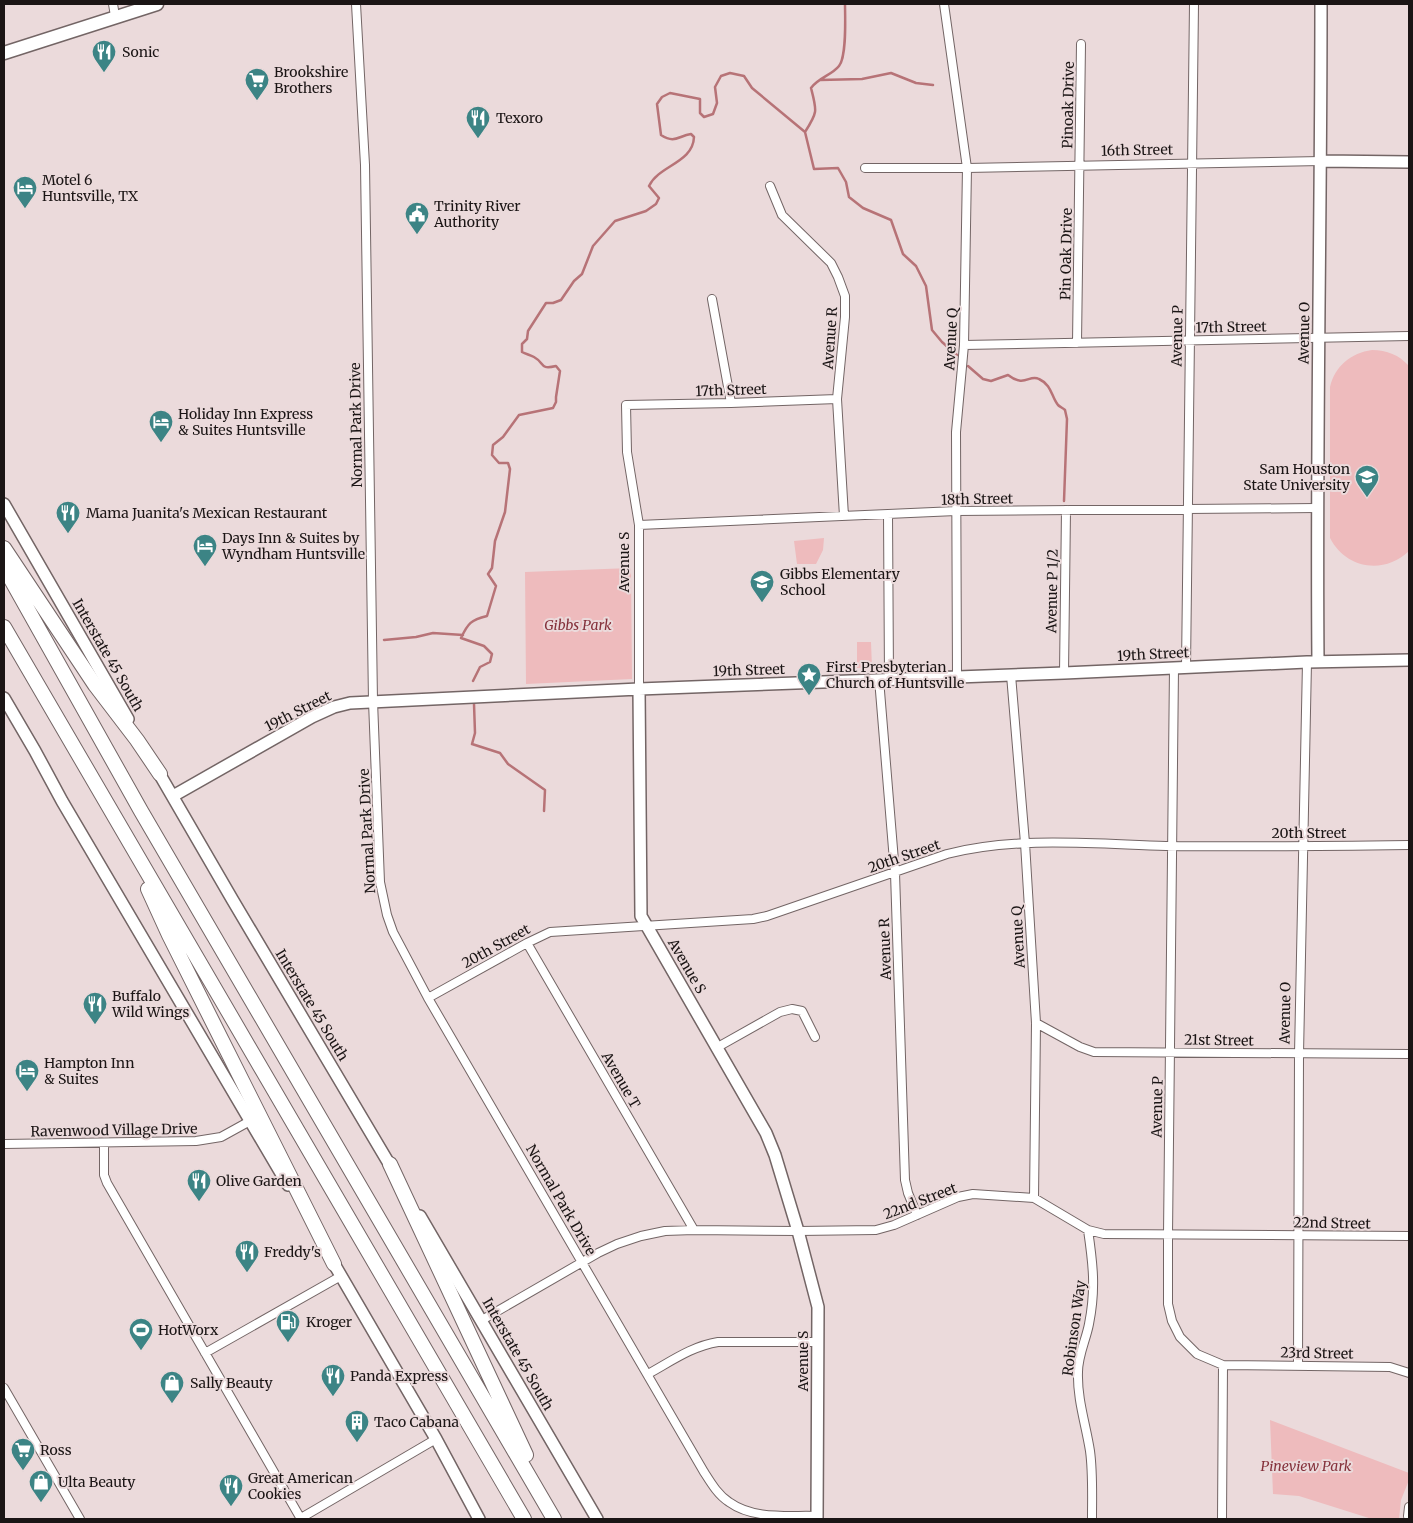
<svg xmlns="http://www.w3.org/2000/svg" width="1413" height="1523" viewBox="0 0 1413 1523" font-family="Merriweather,serif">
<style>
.green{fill:#eebbbd}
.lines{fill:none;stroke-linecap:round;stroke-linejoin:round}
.stream{stroke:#b77377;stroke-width:2.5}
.street-casing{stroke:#736565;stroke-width:10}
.secondary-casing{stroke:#736565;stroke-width:14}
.primary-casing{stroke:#736565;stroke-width:15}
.highway-casing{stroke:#736565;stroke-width:16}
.street{stroke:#fff;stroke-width:8}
.secondary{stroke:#fff;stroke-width:11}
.primary{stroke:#fff;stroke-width:12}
.highway{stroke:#fff;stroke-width:14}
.labels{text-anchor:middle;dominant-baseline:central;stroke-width:4;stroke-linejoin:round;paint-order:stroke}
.poi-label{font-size:14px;fill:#1b1515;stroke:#ebdadb;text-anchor:start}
.street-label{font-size:14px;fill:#1b1515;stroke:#ebdadb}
.park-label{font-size:14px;font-style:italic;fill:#85313b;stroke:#ebdadb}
</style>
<rect width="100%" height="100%" fill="#ebdadb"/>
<path class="green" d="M1372,350C1387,350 1399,355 1409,366V551C1384,575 1346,569 1330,538V387C1335,366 1351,353 1372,350Z
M824,538L823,550L816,564H797L794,541Z
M631,568L632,679L526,684L525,572Z
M857,642H871L872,668H857Z
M1270,1420L1409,1473V1480L1401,1500L1399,1519H1372L1299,1496L1273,1494Z"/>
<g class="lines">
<path class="stream" d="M820,80L862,79L891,73L916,83L933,85
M805,132L814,169L838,168L846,182L849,197L863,208L891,220L903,254L916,266L926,286L932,330L942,342L957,355
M968,366L983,379L991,381L1008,375C1025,388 1029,374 1039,379C1052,385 1051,396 1058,405C1060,407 1063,408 1065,410L1067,419L1064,501
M384,640L416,637L433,633L463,635
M473,681L480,667L490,662L492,654L484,646L461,638C468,623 471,620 487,616L496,586L488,574L492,568L495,541L505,512L510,469L508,463H499L492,455L493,445L503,437L519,415L553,408L556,402V397L560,371L556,366C539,370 545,363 534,357C530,355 526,354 522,352V344L527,339L528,331L546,303H553L561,300L574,281L582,274L593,246L615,221L646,211L656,204L659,198L649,186C659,165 693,163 694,137L691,134C678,136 675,144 661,135L657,104L662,97L670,93L700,99V113L704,117L713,114L717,103L715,87L721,76L730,73L744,76L752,88L805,132C818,112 817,111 811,88C818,78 832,75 839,66C847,56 845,17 845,4
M474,704L475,733L472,744L500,753L508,764L545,790L544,811"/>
<defs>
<path id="street" d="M113,4L115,16
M356,4L365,165L373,701L380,882L387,915L393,932L428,998L704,1472C711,1483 718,1495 729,1502C754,1520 788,1515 817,1516
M944,4L967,168L964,345L956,432L957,677
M865,168H967L1321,161
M770,186L782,215L831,263L838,277L845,296V317L837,399L844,516
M712,299L731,403
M1077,343L1081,44
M964,345L1409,336
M888,514L889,679
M639,525L956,511L1316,508
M1174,668L1168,1235V1304L1172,1321L1180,1337L1197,1354L1223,1365L1390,1367L1409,1373
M1186,668L1194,4
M1064,673L1066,510
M1011,675L1025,843L1036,1023L1034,1198
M879,679L895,873L905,1180L908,1193L917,1215
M639,689V525L627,452L626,405L731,403L837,399
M527,943L694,1230
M428,998L527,943L550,932L753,919L767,916L947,854C1017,836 1095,844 1166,846C1247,847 1328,846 1409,845
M1036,1023L1080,1047L1094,1052L1409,1054
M716,1048L780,1012L792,1009L802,1011L815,1037
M104,1143V1175L107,1183L301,1519
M4,1144L196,1141L221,1137L250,1121
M1088,1230C1093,1264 1096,1289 1089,1324C1086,1340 1078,1355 1078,1372C1077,1399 1086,1425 1090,1451C1093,1473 1092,1496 1092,1519
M482,1320L598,1253L617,1244L641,1236L665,1231L694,1230L798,1231L876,1230L894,1225L958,1197L973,1194L1034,1198L1088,1230L1104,1234L1409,1236
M205,1353L341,1276
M1298,1365L1299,1054L1307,662
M648,1374C670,1362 692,1346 718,1342H818
M4,1388L80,1519
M1408,1516L1409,1507
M301,1518L436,1439
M1222,1519L1223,1365"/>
<path id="secondary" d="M1321,161L1409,162
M4,504L128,719
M1318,662C1316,442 1321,223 1321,4
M639,689L641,916L766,1133L775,1155L798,1231L818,1307L817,1519
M4,698L35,751L62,801L288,1185
M156,768L232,899L394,1172
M173,796L312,717L334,707L350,703L639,689L1064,673L1307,662L1409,660
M420,1216L597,1519
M330,1257L436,1439L479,1519"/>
<path id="primary" d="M4,53L157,4"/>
<path id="highway" d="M4,548L95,685L137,740L160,774
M4,567L141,811L554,1519
M4,627L524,1519
M148,889L169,935L334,1264
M390,1164L526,1455"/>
</defs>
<use href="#street" class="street-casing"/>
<use href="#secondary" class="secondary-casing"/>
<use href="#primary" class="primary-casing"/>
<use href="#highway" class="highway-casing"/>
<use href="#street" class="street"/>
<use href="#secondary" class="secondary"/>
<use href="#primary" class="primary"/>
<use href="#highway" class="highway"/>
</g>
<defs>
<symbol id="restaurant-pin" viewBox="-11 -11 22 30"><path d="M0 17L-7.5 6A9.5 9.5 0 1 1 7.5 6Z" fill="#3c8485" stroke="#ebdadb"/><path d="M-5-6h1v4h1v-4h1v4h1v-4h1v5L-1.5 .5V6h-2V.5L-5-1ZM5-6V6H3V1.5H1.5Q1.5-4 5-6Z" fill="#fff"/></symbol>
<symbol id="supermarket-pin" viewBox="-11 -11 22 30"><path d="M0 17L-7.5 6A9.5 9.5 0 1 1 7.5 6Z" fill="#3c8485" stroke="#ebdadb"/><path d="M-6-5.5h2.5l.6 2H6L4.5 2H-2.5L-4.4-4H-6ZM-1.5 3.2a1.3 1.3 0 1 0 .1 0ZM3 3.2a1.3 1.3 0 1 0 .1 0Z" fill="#fff"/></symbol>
<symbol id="hotel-pin" viewBox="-11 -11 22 30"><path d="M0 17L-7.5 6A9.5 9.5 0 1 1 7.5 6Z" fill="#3c8485" stroke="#ebdadb"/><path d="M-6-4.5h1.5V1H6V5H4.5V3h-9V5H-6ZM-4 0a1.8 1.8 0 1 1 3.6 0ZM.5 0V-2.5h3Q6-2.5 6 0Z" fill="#fff"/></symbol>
<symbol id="civic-pin" viewBox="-11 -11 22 30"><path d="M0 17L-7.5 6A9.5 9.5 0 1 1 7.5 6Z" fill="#3c8485" stroke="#ebdadb"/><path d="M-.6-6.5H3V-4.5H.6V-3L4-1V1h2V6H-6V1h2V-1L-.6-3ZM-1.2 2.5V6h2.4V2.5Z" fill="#fff"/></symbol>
<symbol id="university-pin" viewBox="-11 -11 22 30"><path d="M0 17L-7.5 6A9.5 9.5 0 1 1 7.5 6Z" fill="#3c8485" stroke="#ebdadb"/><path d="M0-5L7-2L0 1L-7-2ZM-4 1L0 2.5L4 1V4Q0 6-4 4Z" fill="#fff"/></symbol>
<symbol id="school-pin" viewBox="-11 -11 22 30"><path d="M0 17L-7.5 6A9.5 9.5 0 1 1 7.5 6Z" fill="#3c8485" stroke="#ebdadb"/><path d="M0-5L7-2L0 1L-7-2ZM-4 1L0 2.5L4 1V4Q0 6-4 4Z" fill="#fff"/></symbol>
<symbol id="sight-pin" viewBox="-11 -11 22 30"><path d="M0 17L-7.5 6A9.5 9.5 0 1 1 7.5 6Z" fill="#3c8485" stroke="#ebdadb"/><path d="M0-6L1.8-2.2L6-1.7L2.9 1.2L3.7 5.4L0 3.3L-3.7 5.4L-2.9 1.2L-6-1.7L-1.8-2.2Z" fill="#fff"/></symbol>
<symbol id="fuel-pin" viewBox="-11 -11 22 30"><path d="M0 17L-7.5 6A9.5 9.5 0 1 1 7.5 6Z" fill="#3c8485" stroke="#ebdadb"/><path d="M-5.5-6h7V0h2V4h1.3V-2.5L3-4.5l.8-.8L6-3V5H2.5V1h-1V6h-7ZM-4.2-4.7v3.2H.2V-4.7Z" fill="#fff"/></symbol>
<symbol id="stadium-pin" viewBox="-11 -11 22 30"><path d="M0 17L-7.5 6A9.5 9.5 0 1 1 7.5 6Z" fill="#3c8485" stroke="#ebdadb"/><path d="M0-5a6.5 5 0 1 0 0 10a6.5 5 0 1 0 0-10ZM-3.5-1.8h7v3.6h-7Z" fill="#fff"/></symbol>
<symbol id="shop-pin" viewBox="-11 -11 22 30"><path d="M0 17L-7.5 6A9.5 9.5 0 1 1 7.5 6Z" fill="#3c8485" stroke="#ebdadb"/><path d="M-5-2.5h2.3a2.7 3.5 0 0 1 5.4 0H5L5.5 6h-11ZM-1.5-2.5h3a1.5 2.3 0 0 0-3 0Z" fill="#fff"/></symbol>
<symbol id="building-pin" viewBox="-11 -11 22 30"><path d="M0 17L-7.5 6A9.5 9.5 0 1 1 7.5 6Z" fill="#3c8485" stroke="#ebdadb"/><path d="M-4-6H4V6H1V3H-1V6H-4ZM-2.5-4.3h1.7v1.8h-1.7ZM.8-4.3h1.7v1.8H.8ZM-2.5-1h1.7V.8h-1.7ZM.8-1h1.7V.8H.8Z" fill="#fff"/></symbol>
</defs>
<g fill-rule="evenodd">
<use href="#restaurant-pin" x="90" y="38" width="28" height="38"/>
<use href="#supermarket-pin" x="243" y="66" width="28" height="38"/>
<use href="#restaurant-pin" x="464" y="104" width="28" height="38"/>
<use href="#hotel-pin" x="11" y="174" width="28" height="38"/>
<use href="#civic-pin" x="403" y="200" width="28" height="38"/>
<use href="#hotel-pin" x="147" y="408" width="28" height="38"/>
<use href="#university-pin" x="1353" y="463" width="28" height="38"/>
<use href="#restaurant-pin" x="54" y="499" width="28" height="38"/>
<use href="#hotel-pin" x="191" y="532" width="28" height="38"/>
<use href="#school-pin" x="748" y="568" width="28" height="38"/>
<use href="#sight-pin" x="795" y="661" width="28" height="38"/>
<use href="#restaurant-pin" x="81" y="990" width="28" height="38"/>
<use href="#hotel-pin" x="13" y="1057" width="28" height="38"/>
<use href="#restaurant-pin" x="185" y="1167" width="28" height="38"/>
<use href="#restaurant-pin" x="233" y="1238" width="28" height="38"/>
<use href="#fuel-pin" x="274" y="1308" width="28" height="38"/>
<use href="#stadium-pin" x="127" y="1316" width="28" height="38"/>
<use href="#restaurant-pin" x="319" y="1362" width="28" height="38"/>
<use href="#shop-pin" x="158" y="1369" width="28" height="38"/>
<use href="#building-pin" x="343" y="1408" width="28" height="38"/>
<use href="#supermarket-pin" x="9" y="1436" width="28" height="38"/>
<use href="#shop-pin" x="27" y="1468" width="28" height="38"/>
<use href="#restaurant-pin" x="217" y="1472" width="28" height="38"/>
</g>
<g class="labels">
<g class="poi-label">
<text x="122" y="52">Sonic</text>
<text x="274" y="72">Brookshire<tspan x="274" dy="16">Brothers</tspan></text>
<text x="496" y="118">Texoro</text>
<text x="42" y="180">Motel 6<tspan x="42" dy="16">Huntsville, TX</tspan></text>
<text x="434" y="206">Trinity River<tspan x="434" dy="16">Authority</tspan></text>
<text x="178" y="414">Holiday Inn Express<tspan x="178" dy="16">&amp; Suites Huntsville</tspan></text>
<text x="1350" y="469" text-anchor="end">Sam Houston<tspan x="1350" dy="16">State University</tspan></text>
<text x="86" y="513">Mama Juanita's Mexican Restaurant</text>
<text x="222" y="538">Days Inn &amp; Suites by<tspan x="222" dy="16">Wyndham Huntsville</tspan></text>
<text x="780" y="574">Gibbs Elementary<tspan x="780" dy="16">School</tspan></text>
<text x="826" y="667">First Presbyterian<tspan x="826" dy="16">Church of Huntsville</tspan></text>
<text x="112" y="996">Buffalo<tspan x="112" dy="16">Wild Wings</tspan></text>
<text x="44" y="1063">Hampton Inn<tspan x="44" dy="16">&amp; Suites</tspan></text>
<text x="216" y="1181">Olive Garden</text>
<text x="264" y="1252">Freddy's</text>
<text x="306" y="1322">Kroger</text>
<text x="158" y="1330">HotWorx</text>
<text x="350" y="1376">Panda Express</text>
<text x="190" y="1383">Sally Beauty</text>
<text x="374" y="1422">Taco Cabana</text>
<text x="40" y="1450">Ross</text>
<text x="248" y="1478">Great American<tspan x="248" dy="16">Cookies</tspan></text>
<text x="58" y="1482">Ulta Beauty</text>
</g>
<g class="street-label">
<text transform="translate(1068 105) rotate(-89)">Pinoak Drive</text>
<text transform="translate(1137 150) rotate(-1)">16th Street</text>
<text transform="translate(1066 254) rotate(-89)">Pin Oak Drive</text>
<text transform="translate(1231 327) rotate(-1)">17th Street</text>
<text transform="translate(1304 333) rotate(-89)">Avenue O</text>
<text transform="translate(1177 336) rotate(-89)">Avenue P</text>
<text transform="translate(830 338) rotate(-86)">Avenue R</text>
<text transform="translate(951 339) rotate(-87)">Avenue Q</text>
<text transform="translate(731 390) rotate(-2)">17th Street</text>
<text transform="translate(356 425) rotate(-91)">Normal Park Drive</text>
<text transform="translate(977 499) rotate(-1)">18th Street</text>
<text transform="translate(624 562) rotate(-90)">Avenue S</text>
<text transform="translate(1052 591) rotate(-89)">Avenue P 1/2</text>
<text transform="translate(1153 654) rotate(-3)">19th Street</text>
<text transform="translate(108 655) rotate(60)">Interstate 45 South</text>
<text transform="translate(749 670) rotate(-2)">19th Street</text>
<text transform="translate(298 711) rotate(-27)">19th Street</text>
<text transform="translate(367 831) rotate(-93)">Normal Park Drive</text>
<text x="1309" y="833">20th Street</text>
<text transform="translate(904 856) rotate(-19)">20th Street</text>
<text transform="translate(1018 937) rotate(-93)">Avenue Q</text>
<text transform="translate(496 946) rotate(-29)">20th Street</text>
<text transform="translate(885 949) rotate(-92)">Avenue R</text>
<text transform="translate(687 966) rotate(60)">Avenue S</text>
<text transform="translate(312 1005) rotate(59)">Interstate 45 South</text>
<text transform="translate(1285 1013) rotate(-89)">Avenue O</text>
<text transform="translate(1219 1040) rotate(1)">21st Street</text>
<text transform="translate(621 1080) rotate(60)">Avenue T</text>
<text transform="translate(1157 1107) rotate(-89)">Avenue P</text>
<text transform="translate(114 1130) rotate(-1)">Ravenwood Village Drive</text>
<text transform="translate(561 1200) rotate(60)">Normal Park Drive</text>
<text transform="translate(920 1201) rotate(-21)">22nd Street</text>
<text transform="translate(1332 1223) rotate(1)">22nd Street</text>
<text transform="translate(1074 1328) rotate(-82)">Robinson Way</text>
<text transform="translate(1317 1353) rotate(1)">23rd Street</text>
<text transform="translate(518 1354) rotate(60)">Interstate 45 South</text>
<text transform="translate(803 1361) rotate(-90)">Avenue S</text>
</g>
<g class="park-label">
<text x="578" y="625">Gibbs Park</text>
<text x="1306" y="1466">Pineview Park</text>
</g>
</g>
<rect width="1413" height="1523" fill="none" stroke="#1b1515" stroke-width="10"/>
</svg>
